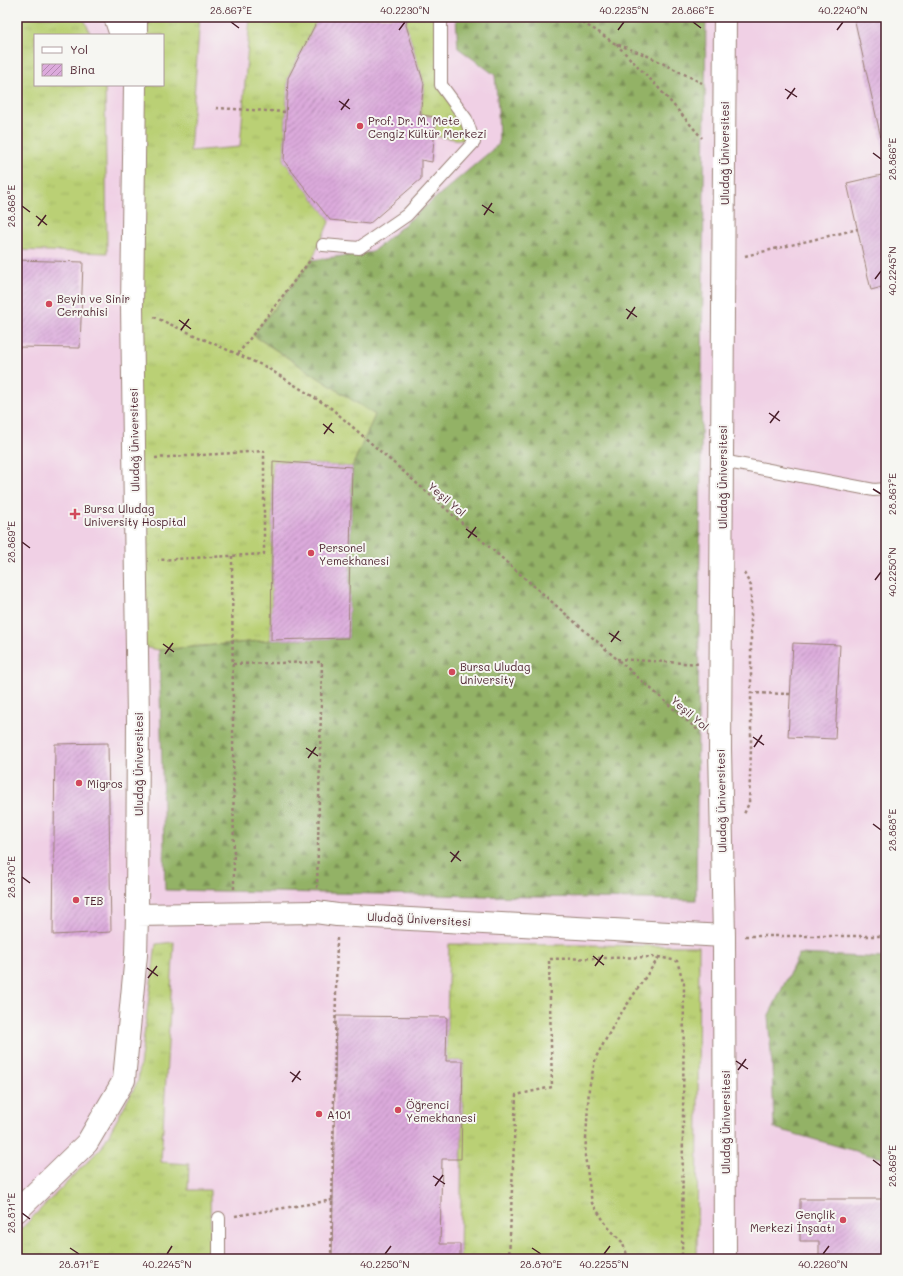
<svg xmlns="http://www.w3.org/2000/svg" width="903" height="1276" viewBox="0 0 903 1276" font-family="Mali,sans-serif">
<style>
.built{fill:#f0d0e5;fill-rule:evenodd}
.grass{fill:url(#grass-tufts);stroke:#827850}
.forest{fill:url(#forest-firs);stroke:#6e6848}
.building{fill:url(#building-hatch)}
.lines{fill:none;stroke-linecap:round;stroke-linejoin:round}
.service-casing{stroke:#9a8076;stroke-width:14}
.tertiary-casing{stroke:#9a8076;stroke-width:24}
.path{stroke:#9a8076;stroke-width:2.5;stroke-dasharray:3 3;stroke-linecap:butt}
.service{stroke:#fff;stroke-width:12}
.tertiary{stroke:#fff;stroke-width:22}
.ticks{fill:none;stroke:#4a1f2b;stroke-width:1.5}
.poi-dot{fill:#d1495b;stroke:#f6f6f2;stroke-width:1.5}
.labels{text-anchor:middle;dominant-baseline:central;stroke-width:4;stroke-linejoin:round;paint-order:stroke}
.poi-label{font-size:11px;fill:#4a1f2b;stroke:#f6f6f2;text-anchor:start}
.street-label{font-size:11px;fill:#4a1f2b;stroke:#f6f6f2}
.neatline{fill:none;stroke:#4a1f2b;stroke-width:1.5}
.ticks-label{font-size:10px;text-anchor:middle;fill:#4a1f2b}
</style>
<defs>
<pattern id="grass-tufts" width="24" height="20" patternUnits="userSpaceOnUse"><rect width="24" height="20" fill="#bad074"/><path d="M3 7l-1-3M5 7V3M7 7l1-3M15 17l-1-3M17 17v-4M19 17l1-3" fill="none" stroke="#a1b265"/></pattern>
<pattern id="forest-firs" width="22" height="20" patternUnits="userSpaceOnUse"><rect width="22" height="20" fill="#93b266"/><path d="M5 1l3.5 6h-7zM16 11l3.5 6h-7z" fill="#7a9054"/></pattern>
<pattern id="building-hatch" width="6" height="6" patternUnits="userSpaceOnUse"><rect width="6" height="6" fill="#dcaadc"/><path d="M-1 1l2-2M0 6l6-6M5 7l2-2" fill="none" stroke="#b48ab3"/></pattern>
</defs>
<rect width="100%" height="100%" fill="#f6f6f2"/>
<filter id="ink" filterUnits="userSpaceOnUse"><feTurbulence type="fractalNoise" baseFrequency=".025" numOctaves="2"/><feDisplacementMap in="SourceGraphic" scale="8" xChannelSelector="R" yChannelSelector="G"/><feConvolveMatrix kernelMatrix="1 2 1 2 8 2 1 2 1" color-interpolation-filters="sRGB"/></filter>
<filter id="wash" filterUnits="userSpaceOnUse"><feTurbulence type="fractalNoise" baseFrequency=".012" numOctaves="4" result="noise"/><feDisplacementMap in="SourceGraphic" scale="16" xChannelSelector="R" yChannelSelector="G"/><feGaussianBlur stdDeviation="0.9" result="paint"/><feColorMatrix in="noise" values="0 0 0 0 0 0 0 0 0 0 0 0 0 0 0 0 0 1.4 0 .05"/><feComposite in="paint" operator="in"/></filter>
<g filter="url(#wash)">
<rect width="100%" height="100%" fill="#eae1c0"/>
<path class="built" d="M17,17H886V1259H17ZM35,35H163V85H35Z"/>
<path class="grass" d="M17,17H81L85,21L91,35H35V85H105L107,253L17,250Z
M136,17H200L190,151L240,147L250,17H317V21L288,78L284,161L330,220L312,260L253,335L376,415L352,467L273,461L271,640L159,650L137,646L135,85H163V35H136Z
M407,17H441V85L474,142L434,136L435,117L420,115L424,84L406,25Z
M174,942L161,1162L189,1164L188,1190H210L211,1259H17V1233L102,1147L138,1081L156,944Z
M449,944L699,946L697,1259H460L463,1061H446Z"/>
<path class="forest" d="M456,17H706L696,900L165,890L159,650L271,640L348,638L352,467L375,415L253,335L312,260L372,252L499,144L498,109L495,75L458,48Z
M799,954L886,958V1158L876,1157L774,1128L772,1064L768,1017Z"/>
<g id="blocks">
<path class="building" d="M317,17H407L406,25L424,84L420,115L436,117L432,162L421,160V179L369,224L330,220L284,161L288,78L317,21Z
M854,17H886V156H885Z
M886,174V286L871,290L847,183Z
M17,260L83,262L80,348L17,347Z
M273,461L352,467L348,638L271,640Z
M793,643L840,645L835,739L788,737Z
M108,743L111,932L53,935L55,744Z
M336,1016L447,1017L446,1061H463L461,1159H442L440,1244H460V1259H332Z
M800,1199H886V1259H819V1241H800Z"/>
</g>
</g>
<g filter="url(#ink)">
<use href="#blocks" fill-opacity="0" stroke="#9a8076" stroke-width="1"/>
<g class="lines">
<defs>
<path id="service" d="M323,245L359,248L407,215L474,142L466,119L441,85V17
M722,461L874,490L886,489
M219,1218V1259"/>
<path id="tertiary" d="M115,17L121,35
M725,17L720,749L724,936L725,1259
M136,35V17
M137,915L316,912L337,915L724,936
M17,1211L87,1143L124,1080L136,955L137,915L138,720L132,307L135,85"/>
</defs>
<use href="#service" class="service-casing"/>
<use href="#tertiary" class="tertiary-casing"/>
<path class="path" d="M572,17L597,31L614,43L648,56L702,83
M616,44L656,85L702,138
M216,108L286,112
M745,256L858,229
M154,317L266,367L331,408L699,731
M238,354L312,258
M155,458L264,451V554L158,560
M232,556L234,891
M744,573L751,586V748L749,803L744,814
M617,659L700,664
M233,664L322,662L317,891
M751,693L790,694
M745,936H886
M235,1216L333,1200
M331,1259L337,936
M509,1259L516,1095L552,1087L549,959L659,957L677,961L684,984L682,1259
M629,1259L622,1242L608,1227L592,1203L585,1156L589,1088L596,1057L616,1021L659,957"/>
<use href="#service" class="service"/>
<use href="#tertiary" class="tertiary"/>
</g>
</g>
<path class="ticks" d="M231,22L239,28M693,22L701,28M399,30L405,22M618,30L624,22M837,30L843,22M785,89L797,97M787,99L795,88M339,101L350,109M341,110L349,99M873,153L881,159M482,205L494,213M22,206L30,212M484,215L492,203M36,216L47,225M38,226L46,215M875,279L881,271M626,309L637,317M627,319L635,307M179,320L191,329M181,330L189,319M769,413L780,421M770,423L779,411M323,424L334,433M324,434L332,423M873,489L881,494M466,529L477,537M468,538L476,527M22,542L30,548M875,580L881,572M609,633L621,641M611,642L619,631M163,644L174,652M165,654L173,643M753,737L764,745M754,747L762,735M306,748L318,756M308,758L316,747M873,824L881,830M450,852L461,861M451,862L459,851M22,877L30,883M593,956L604,965M595,966L603,955M147,968L158,976M148,978L157,966M736,1061L748,1069M738,1070L746,1059M290,1072L301,1080M292,1082L300,1071M873,1160L881,1166M433,1176L445,1184M435,1186L443,1175M22,1213L30,1219M70,1248L79,1254M532,1248L541,1254M167,1254L172,1246M385,1254L391,1246M604,1254L610,1246M823,1254L829,1246"/>
<g class="poi-dot">
<circle cx="360" cy="126" r="4"/>
<circle cx="49" cy="304" r="4"/>
<path d="M73 508h4v4h4v4h-4v4h-4v-4h-4v-4h4z"/>
<circle cx="311" cy="553" r="4"/>
<circle cx="452" cy="672" r="4"/>
<circle cx="79" cy="783" r="4"/>
<circle cx="76" cy="900" r="4"/>
<circle cx="398" cy="1110" r="4"/>
<circle cx="319" cy="1114" r="4"/>
<circle cx="843" cy="1220" r="4"/>
</g>
<g class="labels">
<g class="poi-label">
<text x="368" y="120">Prof. Dr. M. Mete<tspan x="368" dy="13">Cengiz Kültür Merkezi</tspan></text>
<text x="57" y="298">Beyin ve Sinir<tspan x="57" dy="13">Cerrahisi</tspan></text>
<text x="84" y="508">Bursa Uludag<tspan x="84" dy="13">University Hospital</tspan></text>
<text x="319" y="547">Personel<tspan x="319" dy="13">Yemekhanesi</tspan></text>
<text x="460" y="666">Bursa Uludag<tspan x="460" dy="13">University</tspan></text>
<text x="87" y="783">Migros</text>
<text x="84" y="900">TEB</text>
<text x="406" y="1104">Öğrenci<tspan x="406" dy="13">Yemekhanesi</tspan></text>
<text x="327" y="1114">A101</text>
<text x="835" y="1214" text-anchor="end">Gençlik<tspan x="835" dy="13">Merkezi İnşaatı</tspan></text>
</g>
<g class="street-label">
<text transform="translate(724 153) rotate(-90)">Uludağ Üniversitesi</text>
<text transform="translate(134 440) rotate(-91)">Uludağ Üniversitesi</text>
<text transform="translate(722 477) rotate(-90)">Uludağ Üniversitesi</text>
<text transform="translate(447 499) rotate(41)">Yeşil Yol</text>
<text transform="translate(690 713) rotate(41)">Yeşil Yol</text>
<text transform="translate(138 764) rotate(-90)">Uludağ Üniversitesi</text>
<text transform="translate(721 801) rotate(-91)">Uludağ Üniversitesi</text>
<text transform="translate(419 919) rotate(3)">Uludağ Üniversitesi</text>
<text transform="translate(725 1122) rotate(-90)">Uludağ Üniversitesi</text>
</g>
</g>
<rect width="903" height="1276" fill="none" stroke="#f6f6f2" stroke-width="44"/>
<rect x="34" y="34" width="130" height="52" fill="#f6f6f2" stroke="#b1a0a2"/>
<rect x="42" y="47" width="20" height="6" fill="#ffffff" stroke="#b1a0a2"/>
<text x="70" y="54" font-size="12" fill="#4a1f2b">Yol</text>
<rect x="42" y="64" width="20" height="12" fill="url(#building-hatch)" stroke="#b1a0a2"/>
<text x="70" y="74" font-size="12" fill="#4a1f2b">Bina</text>
<rect x="22" y="22" width="859" height="1232" class="neatline"/>
<g class="ticks-label">
<text x="231" y="14">28.867°E</text>
<text x="405" y="14">40.2230°N</text>
<text x="624" y="14">40.2235°N</text>
<text x="693" y="14">28.866°E</text>
<text x="843" y="14">40.2240°N</text>
<text transform="translate(892 159) rotate(-90)" y="4">28.866°E</text>
<text transform="translate(11 206) rotate(-90)" y="4">28.868°E</text>
<text transform="translate(892 271) rotate(-90)" y="4">40.2245°N</text>
<text transform="translate(892 494) rotate(-90)" y="4">28.867°E</text>
<text transform="translate(11 542) rotate(-90)" y="4">28.869°E</text>
<text transform="translate(892 572) rotate(-90)" y="4">40.2250°N</text>
<text transform="translate(892 830) rotate(-90)" y="4">28.868°E</text>
<text transform="translate(11 877) rotate(-90)" y="4">28.870°E</text>
<text transform="translate(892 1166) rotate(-90)" y="4">28.869°E</text>
<text transform="translate(11 1213) rotate(-90)" y="4">28.871°E</text>
<text x="79" y="1268">28.871°E</text>
<text x="167" y="1268">40.2245°N</text>
<text x="385" y="1268">40.2250°N</text>
<text x="541" y="1268">28.870°E</text>
<text x="604" y="1268">40.2255°N</text>
<text x="823" y="1268">40.2260°N</text>
</g>
</svg>
